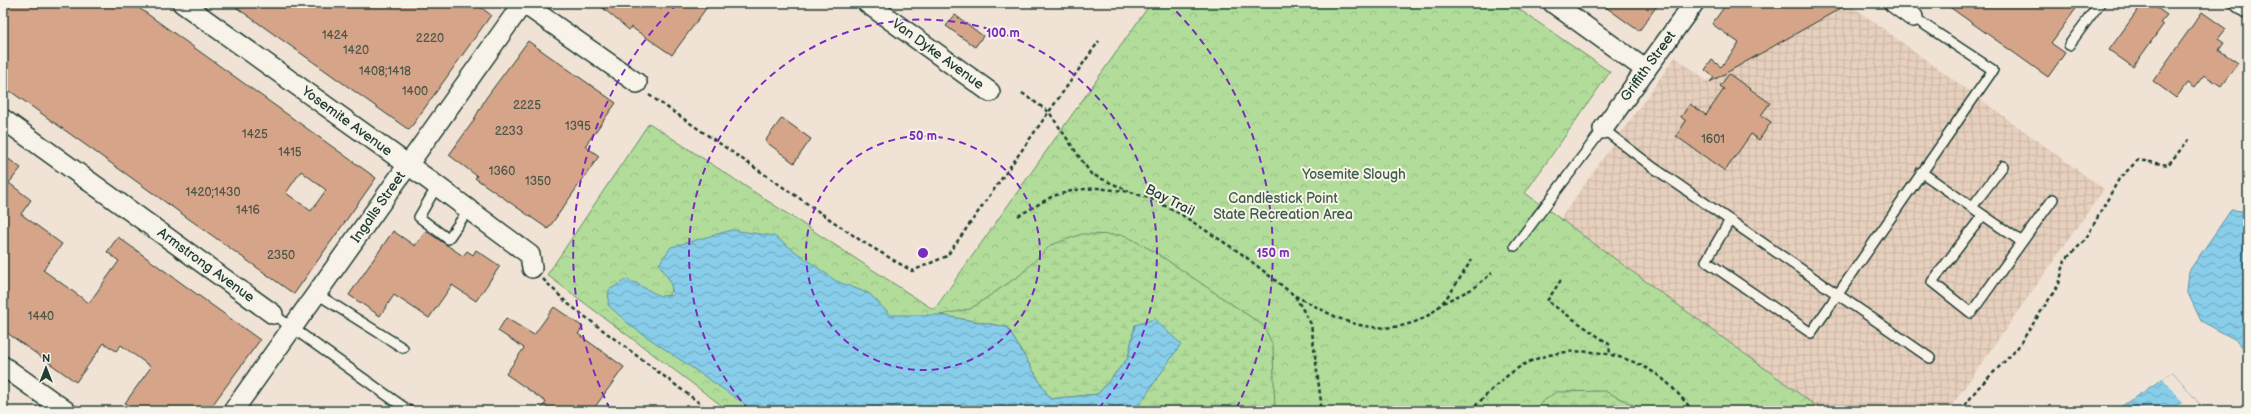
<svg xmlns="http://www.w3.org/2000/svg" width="2251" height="414" viewBox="0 0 2251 414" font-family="'Balsamiq Sans',sans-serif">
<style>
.industrial{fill:url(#industrial-grid)}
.forest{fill:url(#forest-crowns);stroke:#688c67}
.wetland{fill:url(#wetland-marsh);stroke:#688c67}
.water{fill:url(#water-waves);stroke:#5e93a1}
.pier{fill:#f0e3d5}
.building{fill:#d6a589;stroke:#1f3d34;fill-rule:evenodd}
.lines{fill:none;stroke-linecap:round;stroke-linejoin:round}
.lane-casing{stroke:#1f3d34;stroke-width:12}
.street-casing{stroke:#1f3d34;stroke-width:22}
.path{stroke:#1f3d34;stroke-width:2.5;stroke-dasharray:4 3;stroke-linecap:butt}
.lane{stroke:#f7f3e8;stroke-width:9}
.street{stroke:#f7f3e8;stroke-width:19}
.ring{fill:none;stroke:#7b2cbf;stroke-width:2;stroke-dasharray:7 5}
.labels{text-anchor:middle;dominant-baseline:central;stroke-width:4;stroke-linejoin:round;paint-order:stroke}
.number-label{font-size:12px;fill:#4d5749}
.street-label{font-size:14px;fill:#1f3d34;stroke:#f7f3e8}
.park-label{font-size:14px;fill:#3c5d48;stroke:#f7f3e8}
.centre{fill:#7b2cbf;stroke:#f7f3e8;stroke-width:2}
.ring-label{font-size:12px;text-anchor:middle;font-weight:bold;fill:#7b2cbf;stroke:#f7f3e8;stroke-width:4;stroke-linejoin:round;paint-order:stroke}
</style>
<defs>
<pattern id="industrial-grid" width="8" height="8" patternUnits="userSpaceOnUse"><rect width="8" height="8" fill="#e8d0be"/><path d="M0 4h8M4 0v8" fill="none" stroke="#c7b4a4"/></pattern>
<pattern id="forest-crowns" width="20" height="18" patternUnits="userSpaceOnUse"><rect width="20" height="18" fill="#b1dc9a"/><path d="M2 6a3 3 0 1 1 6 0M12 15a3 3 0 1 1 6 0" fill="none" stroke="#98be85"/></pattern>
<pattern id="wetland-marsh" width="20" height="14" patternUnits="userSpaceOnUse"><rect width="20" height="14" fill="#b1dc9a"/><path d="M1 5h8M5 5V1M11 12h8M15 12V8" fill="none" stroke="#98be85"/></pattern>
<pattern id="water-waves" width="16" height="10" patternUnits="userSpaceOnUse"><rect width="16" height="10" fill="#88cdea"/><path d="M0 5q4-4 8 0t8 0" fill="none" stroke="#6fa8be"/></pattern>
</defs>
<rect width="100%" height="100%" fill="#f0e3d5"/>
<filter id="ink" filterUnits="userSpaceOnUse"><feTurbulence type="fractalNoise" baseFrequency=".025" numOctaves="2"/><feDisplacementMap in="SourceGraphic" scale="8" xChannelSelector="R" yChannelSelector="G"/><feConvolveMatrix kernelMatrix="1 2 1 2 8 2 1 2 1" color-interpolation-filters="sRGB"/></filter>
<g filter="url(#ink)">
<path class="industrial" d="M1849,4L2104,189L1948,411H1823L1560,219L1675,57L1708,81Z"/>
<path class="forest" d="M1151,3H1510L1610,72L1525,193L1823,411H1045L678,278L651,327L766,411H729L547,275L649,123L934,310Z"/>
<path class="wetland" d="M1082,234L1124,235L1155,252L1264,326L1273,346L1275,411H1135L1139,403L1135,325L1128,358L1098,394L1050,399L1007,327L940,315L970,309L1020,275L1051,245Z
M1605,391L1645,411H1530L1556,392Z"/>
<path class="water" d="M2231,210L2244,211L2248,214V353L2236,340L2201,321L2187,291L2189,271Z
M732,230L774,236L836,281L870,294L890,315H940L1007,327L1050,399L1098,394L1128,358L1135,325L1154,319L1181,344L1135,411H755L631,326L608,305L609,290L627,279L660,296L673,295L670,281L659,264L671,247Z
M2173,372L2205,411H2116V410Z"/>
<path class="pier" d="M2173,372L2205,411H2175L2173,408L2182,403L2163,378Z"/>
<path class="building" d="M3,3H132L376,178L294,294L3,86ZM301,171L326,190L311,211L286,193Z
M230,3H475L491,15L409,130Z
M597,3H710L672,55L631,27L629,30Z
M1600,3H1659L1639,31Z
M1727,3H1850L1710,82L1714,77L1705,70L1712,60L1721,67L1739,43L1712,24Z
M1944,3H2080L2051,43L2065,53L2048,77Z
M2143,3H2150L2167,15L2160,23L2163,25L2133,67L2109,50Z
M2202,12L2226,29L2218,39L2224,43L2219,50L2238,63L2221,86L2204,75L2194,88L2187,83L2176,98L2153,81Z
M955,15L983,36L975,47L946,26Z
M528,41L616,103L585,146L599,156L548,229L475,178L477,176L449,155L472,123L486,98Z
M1729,74L1770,103L1761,115L1771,122L1759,140L1751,134L1725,171L1676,136L1686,121L1681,117L1690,104L1706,115L1724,89L1720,86Z
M782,118L811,139L794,163L765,141Z
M3,155L21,168L9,183L31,200L21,214L62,244L43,270L89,303L119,261L107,252L118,237L260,340L208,411H125L129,406L125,403L151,367L121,345L116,351L104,343L76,382L3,330Z
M393,231L415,246L426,231L463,256L467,251L473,255L476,250L500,266L476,301L452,285L429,318L394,295L380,316L349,295Z
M554,307L583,327L578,334L624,367L592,411H540L546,402L506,374L524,348L498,331L506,318L534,335Z"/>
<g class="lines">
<defs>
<path id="lane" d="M2069,45L2100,3
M1921,172L2022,242L1971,313L1932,282L1983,215
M437,186L419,217L448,239L469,209
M1972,207L2003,166
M1730,220L1706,261L1811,333L1993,70L1913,17
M2022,242L2053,199
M1515,246L1603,129L1654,168L1930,358
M317,294L403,348
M273,314L409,411"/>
<path id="street" d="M182,3L425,177L530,255L532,268
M523,3L637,83
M867,3L990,92
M1553,3L1646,70
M1894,3L1913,17
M2240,3L2248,9
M3,119L273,314
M1603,129L1694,3
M3,366L66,411
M233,411L523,3"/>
</defs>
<use href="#lane" class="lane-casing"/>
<use href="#street" class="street-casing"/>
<path class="path" d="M1022,93L1049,112L1091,174L1129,191
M649,95L863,242L912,271L947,256L1099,41
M1018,216L1053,196L1075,190L1097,188L1131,192L1154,200L1182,215L1242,254L1295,296L1311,324L1321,402L1318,411
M543,279L567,303L710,411
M1561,280L1547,301L1609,344L1610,354
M1295,296C1315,305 1335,319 1356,324C1386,332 1423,327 1443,302C1454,289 1463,273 1472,259
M1443,303L1474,288L1492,273
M1470,411C1487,395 1502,377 1523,365C1563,343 1619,349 1656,374C1671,384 1682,398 1693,411
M1961,411L1977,389L2016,350L2059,284L2065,260L2085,240L2119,179L2138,160L2168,165L2191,137"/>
<use href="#lane" class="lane"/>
<use href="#street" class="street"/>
</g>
</g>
<g class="ring">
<circle cx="923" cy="253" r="117"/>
<path d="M749 410A234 234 0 1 1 1097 410"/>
<path d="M610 409A350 350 0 0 1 678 3M1168 3A350 350 0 0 1 1236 409"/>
</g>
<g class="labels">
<g class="number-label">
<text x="335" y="35">1424</text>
<text x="430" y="38">2220</text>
<text x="356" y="50">1420</text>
<text x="385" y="71">1408;1418</text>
<text x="415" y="91">1400</text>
<text x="527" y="105">2225</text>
<text x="578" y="126">1395</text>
<text x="509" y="131">2233</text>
<text x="255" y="134">1425</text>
<text x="1713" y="139">1601</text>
<text x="290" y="152">1415</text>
<text x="502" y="171">1360</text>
<text x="538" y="181">1350</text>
<text x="213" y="192">1420;1430</text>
<text x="248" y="210">1416</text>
<text x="281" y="255">2350</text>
<text x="41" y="316">1440</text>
</g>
<g class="street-label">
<text transform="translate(938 54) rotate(36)">Van Dyke Avenue</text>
<text transform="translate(1648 66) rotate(-54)">Griffith Street</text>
<text transform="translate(347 121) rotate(36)">Yosemite Avenue</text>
<text transform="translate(1170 200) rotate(27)">Bay Trail</text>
<text transform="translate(378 207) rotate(-55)">Ingalls Street</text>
<text transform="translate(206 265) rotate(36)">Armstrong Avenue</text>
</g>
<g class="park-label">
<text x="1354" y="174">Yosemite Slough</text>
<text x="1283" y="198">Candlestick Point<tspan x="1283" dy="16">State Recreation Area</tspan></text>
</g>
</g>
<circle cx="923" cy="253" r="6" class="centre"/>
<g class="ring-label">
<text x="1003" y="37">100 m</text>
<text x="923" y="140">50 m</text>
<text x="1273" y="257">150 m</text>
</g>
<rect width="2251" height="414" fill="none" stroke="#f7f3e8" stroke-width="16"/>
<rect x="8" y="8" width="2235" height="398" fill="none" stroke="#1f3d34" stroke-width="1.5" filter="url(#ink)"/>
<g transform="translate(46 368)" stroke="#f7f3e8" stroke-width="3" paint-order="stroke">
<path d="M0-3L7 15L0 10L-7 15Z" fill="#1f3d34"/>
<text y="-6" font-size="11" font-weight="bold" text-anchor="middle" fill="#1f3d34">N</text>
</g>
</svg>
